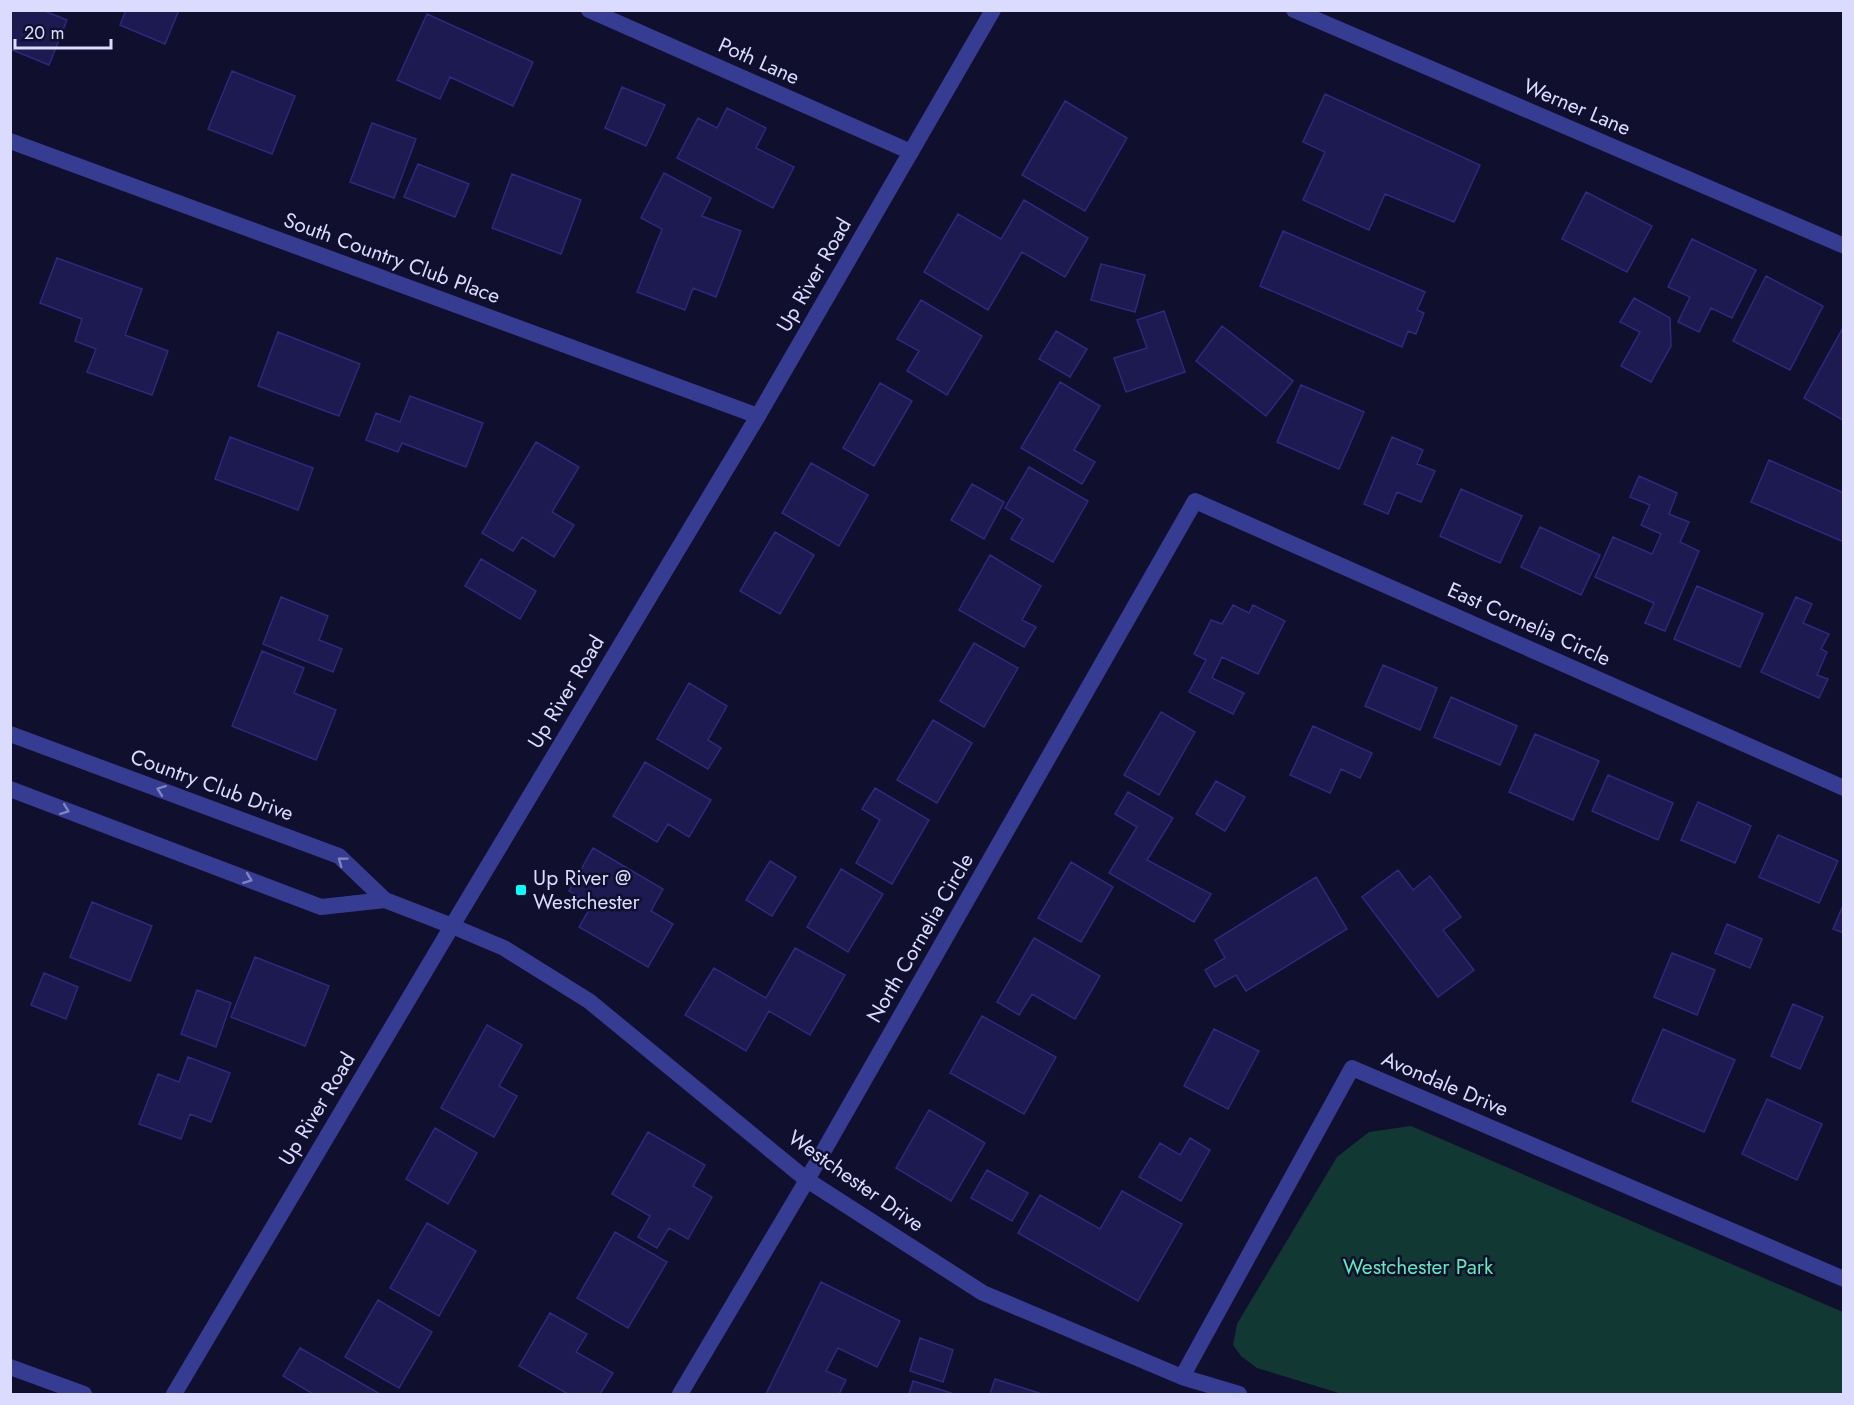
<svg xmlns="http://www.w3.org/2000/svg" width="1854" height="1405" viewBox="0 0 1854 1405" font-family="Jost,sans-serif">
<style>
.green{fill:#113832}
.building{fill:#1d1951;stroke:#2f287f;stroke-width:1.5}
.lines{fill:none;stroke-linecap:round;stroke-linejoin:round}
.minor{stroke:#353c91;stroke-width:16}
.tertiary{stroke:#353c91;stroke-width:16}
.oneway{stroke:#8084c2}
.poi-dot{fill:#07fffb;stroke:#100f2e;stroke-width:2}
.labels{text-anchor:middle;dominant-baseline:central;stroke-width:5;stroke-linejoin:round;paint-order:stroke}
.street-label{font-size:21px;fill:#dbdbff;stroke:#100f2e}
.poi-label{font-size:21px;fill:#dbdbff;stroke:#100f2e;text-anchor:start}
.park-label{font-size:21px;fill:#59edb7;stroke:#100f2e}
</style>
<rect width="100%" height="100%" fill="#100f2e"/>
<path class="green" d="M1411,1126L1843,1312V1394H1342L1257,1368L1241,1356L1233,1345L1237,1324L1337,1157L1369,1132Z"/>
<path class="building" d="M10,10H42L67,20L49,65L10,49Z
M126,10H179L165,44L120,25Z
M427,14L533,62L513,106L450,77L440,99L397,80Z
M232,71L295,96L272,154L208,129Z
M622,87L665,105L646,146L605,128Z
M1325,94L1480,165L1454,222L1385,194L1369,230L1303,200L1325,152L1303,142Z
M1065,101L1127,138L1085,211L1022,175Z
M727,108L766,128L756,148L794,167L773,208L677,158L698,118L717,128Z
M372,123L416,139L394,198L350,182Z
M418,164L469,184L455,217L404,197Z
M664,173L711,198L702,216L741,231L716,297L693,288L685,310L637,292L662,229L641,218Z
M512,174L581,200L561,254L492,228Z
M1586,192L1652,226L1627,272L1562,239Z
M1024,200L1088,238L1065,277L1022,252L988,310L924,272L958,214L1001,239Z
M1283,231L1425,292L1417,310L1424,313L1416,334L1408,331L1402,347L1260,286Z
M1692,239L1756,270L1732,318L1711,308L1699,332L1678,322L1690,297L1668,287Z
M57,258L142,289L125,335L168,351L152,395L87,372L96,349L75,341L82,319L40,303Z
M1101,264L1145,275L1135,312L1091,300Z
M1766,276L1823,306L1790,370L1733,341Z
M1634,298L1670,318L1671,346L1651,382L1621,366L1640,332L1620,322Z
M921,300L982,336L947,395L907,371L919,351L897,339Z
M1164,311L1185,372L1126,392L1114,358L1147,348L1137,320Z
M1222,326L1293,381L1266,416L1196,361Z
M1844,326V419L1843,420L1804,398Z
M1056,331L1087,349L1070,377L1039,359Z
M278,332L360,364L339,416L258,386Z
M1060,382L1100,406L1074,450L1095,462L1082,484L1021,448Z
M880,383L912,401L874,466L843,448Z
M1301,385L1364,412L1339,469L1277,442Z
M410,396L483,423L466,467L402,443L398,452L366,440L376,413L400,422Z
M230,437L313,468L298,510L215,479Z
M1392,437L1423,450L1417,464L1435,471L1421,502L1397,492L1388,514L1364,504Z
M536,442L579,467L552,512L574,525L554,557L522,537L513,551L482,533Z
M1769,460L1844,493V542L1751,502Z
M811,463L868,495L839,546L782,513Z
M1029,467L1088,501L1053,562L1011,539L1023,519L1005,508Z
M1639,476L1677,493L1669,514L1689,522L1680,542L1699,551L1665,631L1645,623L1654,603L1595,577L1613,537L1652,554L1661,534L1641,525L1650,505L1630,497Z
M972,484L1004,502L984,539L951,520Z
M1461,489L1522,516L1500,563L1440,536Z
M1540,527L1600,555L1581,595L1521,567Z
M775,532L814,555L780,614L740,591Z
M990,555L1041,586L1022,620L1036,627L1024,647L959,610Z
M481,559L536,591L520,619L465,586Z
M1697,586L1763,614L1740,667L1674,639Z
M281,597L328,616L319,640L342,649L333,672L263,644Z
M1796,597L1812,604L1803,623L1829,634L1821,649L1827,652L1817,675L1828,679L1819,698L1761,672Z
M1233,605L1249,613L1253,605L1285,621L1258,674L1222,657L1212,678L1244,693L1233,714L1189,692L1206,660L1194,654L1211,620L1222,624Z
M974,643L1018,668L984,727L940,701Z
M262,651L304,668L294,693L336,710L316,760L232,726Z
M1383,665L1437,688L1420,730L1365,706Z
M689,683L727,706L708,740L721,748L708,769L657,739Z
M1451,697L1517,726L1500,765L1434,737Z
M1161,712L1195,732L1159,795L1124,775Z
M933,720L972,743L937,803L897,780Z
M1313,726L1372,753L1360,778L1341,769L1330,793L1290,775Z
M1535,734L1599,761L1573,820L1509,792Z
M645,762L711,800L689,837L668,824L657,842L613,816Z
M1608,775L1673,803L1658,840L1592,811Z
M1216,781L1245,797L1225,831L1196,814Z
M875,788L929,820L892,884L856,863L880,820L862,809Z
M1128,792L1173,818L1147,860L1211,894L1194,922L1109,873L1137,827L1115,814Z
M1698,802L1751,826L1735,863L1681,840Z
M1778,835L1838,861L1819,903L1759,877Z
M593,848L663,889L651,911L673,924L648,967L579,927L592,905L569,891Z
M770,861L796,877L772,916L746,900Z
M1071,862L1113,887L1081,942L1038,918Z
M841,869L883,894L848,952L807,927Z
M1398,870L1413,890L1430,876L1461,917L1443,930L1474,970L1438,997L1362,897Z
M1316,877L1347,929L1246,991L1236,975L1215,987L1205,970L1225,958L1215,940Z
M92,902L152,926L130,981L70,957Z
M1844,903V933L1833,929Z
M1727,924L1762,939L1750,968L1715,953Z
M1034,938L1100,976L1075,1019L1032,994L1019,1015L997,1002Z
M795,948L845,975L810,1035L769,1011L746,1051L685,1015L714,968L766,998Z
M1672,953L1715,970L1697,1015L1654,997Z
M255,957L329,986L305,1046L231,1017Z
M44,973L78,987L66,1019L31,1005Z
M197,990L231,1003L216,1047L181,1034Z
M1793,1004L1823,1017L1800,1069L1771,1056Z
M982,1016L1056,1057L1024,1114L950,1073Z
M487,1025L522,1045L499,1086L517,1096L494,1137L441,1108Z
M1214,1029L1259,1051L1228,1109L1184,1086Z
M1663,1029L1735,1060L1704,1132L1632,1101Z
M188,1057L230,1073L211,1122L190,1114L181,1139L139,1124L158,1074L179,1082Z
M1767,1099L1822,1124L1797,1180L1742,1154Z
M929,1110L985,1143L951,1201L896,1168Z
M435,1128L477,1153L448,1204L406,1179Z
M648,1132L705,1165L693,1186L712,1197L688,1239L669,1228L657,1248L638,1237L650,1216L612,1194Z
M1190,1138L1210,1150L1181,1201L1139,1177L1160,1143L1180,1155Z
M987,1170L1028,1193L1012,1221L971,1198Z
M1122,1191L1182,1224L1138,1301L1018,1233L1040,1195L1100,1229Z
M427,1223L476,1251L439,1316L390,1288Z
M615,1232L667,1262L628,1328L577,1298Z
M821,1282L900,1321L877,1367L838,1348L826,1371L846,1380L839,1394H766Z
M378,1300L432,1332L399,1388L345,1357Z
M550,1313L587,1334L576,1352L613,1373L600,1394H568L519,1366Z
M920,1338L953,1350L943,1382L910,1371Z
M300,1348L380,1394H313L283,1376Z
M995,1379L1017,1386L1042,1394H990Z
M913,1381L954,1394H909Z"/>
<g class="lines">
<path class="minor" d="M589,10L911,152
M1294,10L1842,245
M10,141L758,416
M10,734L339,856L385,900L452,926L504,948L589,1001L807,1180L983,1293L1182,1377L1239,1394
M10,789L321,907L385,900
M10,1367L84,1394
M1182,1377L1352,1068L1844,1279
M680,1394L807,1180L1195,501L1844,788"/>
<path class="tertiary" d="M174,1394L452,926L758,416L993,10"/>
</g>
<defs><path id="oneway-chevron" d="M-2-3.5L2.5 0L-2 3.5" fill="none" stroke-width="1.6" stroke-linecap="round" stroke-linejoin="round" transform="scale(1.5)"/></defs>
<g class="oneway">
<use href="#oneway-chevron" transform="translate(161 790) rotate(-160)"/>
<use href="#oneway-chevron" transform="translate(65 810) rotate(21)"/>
<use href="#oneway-chevron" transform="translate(342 861) rotate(-143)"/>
<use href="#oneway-chevron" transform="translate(248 879) rotate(21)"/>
</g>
<rect class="poi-dot" x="515" y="884" width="12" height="12" rx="3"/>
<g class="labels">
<g class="street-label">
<text transform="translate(759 61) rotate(24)">Poth Lane</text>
<text transform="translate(1577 107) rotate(23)">Werner Lane</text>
<text transform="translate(392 258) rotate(20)">South Country Club Place</text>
<text transform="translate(814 275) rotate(-60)">Up River Road</text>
<text transform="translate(1529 624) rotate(24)">East Cornelia Circle</text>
<text transform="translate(566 692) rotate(-59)">Up River Road</text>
<text transform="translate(212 785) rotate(20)">Country Club Drive</text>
<text transform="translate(920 938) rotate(-60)">North Cornelia Circle</text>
<text transform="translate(1445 1084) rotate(23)">Avondale Drive</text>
<text transform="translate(317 1109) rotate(-59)">Up River Road</text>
<text transform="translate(856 1181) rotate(35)">Westchester Drive</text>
</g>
<g class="poi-label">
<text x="533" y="878">Up River @<tspan x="533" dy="24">Westchester</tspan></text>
</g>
<g class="park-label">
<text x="1418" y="1267">Westchester Park</text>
</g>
</g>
<rect width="1854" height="1405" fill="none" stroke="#dbdbff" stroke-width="24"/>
<path d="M15 39v9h96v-9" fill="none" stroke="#dbdbff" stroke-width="3"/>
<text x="24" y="39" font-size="18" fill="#dbdbff" stroke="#100f2e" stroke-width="4.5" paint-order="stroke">20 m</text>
</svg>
